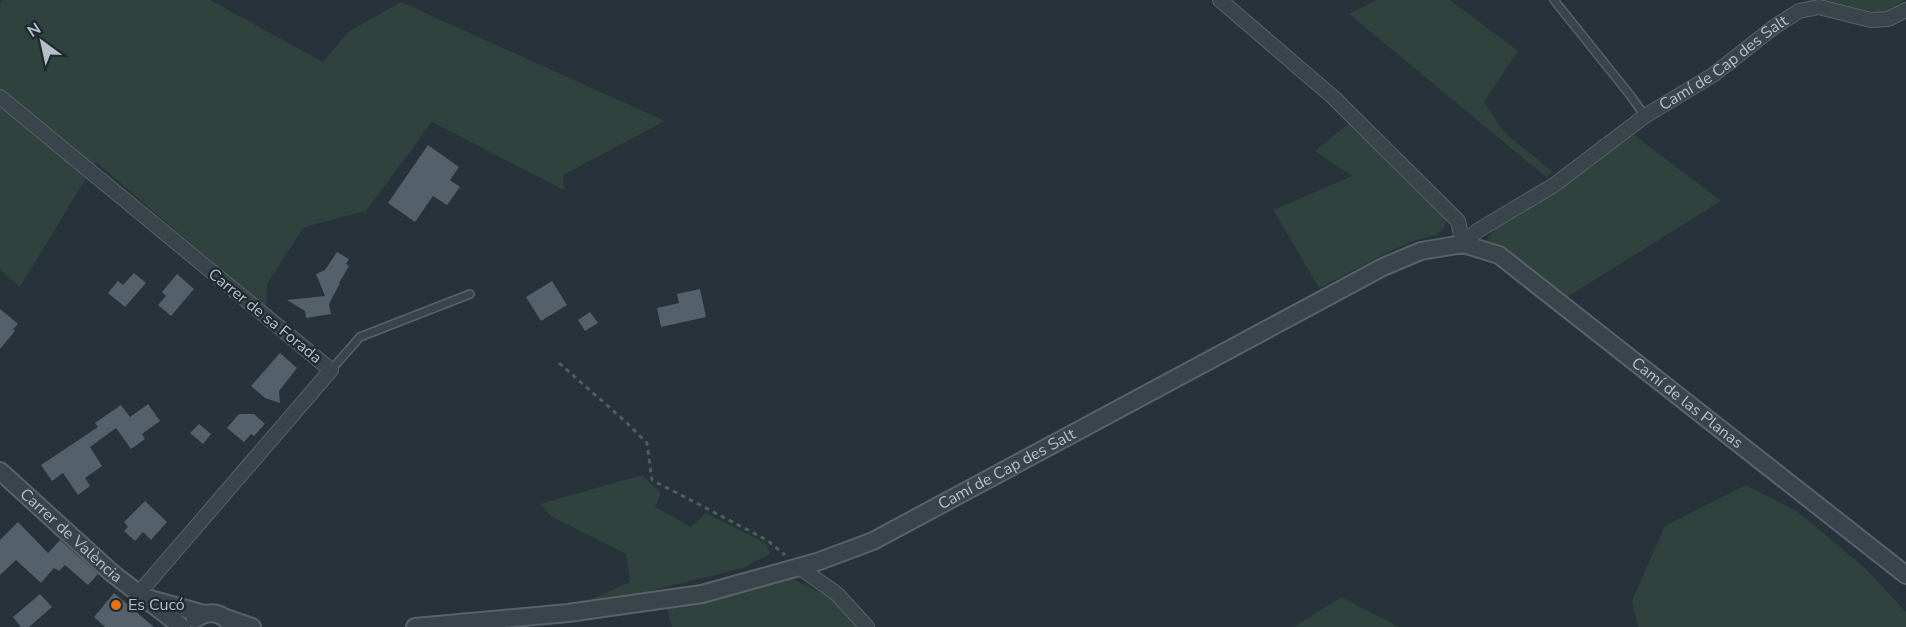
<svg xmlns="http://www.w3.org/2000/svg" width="1906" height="627" viewBox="0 0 1906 627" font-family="'Nunito Sans',sans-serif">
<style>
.green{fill:#2f423e}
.building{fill:#54616a}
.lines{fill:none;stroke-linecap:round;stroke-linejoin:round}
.service-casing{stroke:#586269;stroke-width:10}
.minor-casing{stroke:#586269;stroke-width:16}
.tertiary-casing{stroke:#586269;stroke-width:20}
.path{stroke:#4e5f5e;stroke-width:3;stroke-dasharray:4.5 4.5;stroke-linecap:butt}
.service{stroke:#3a444b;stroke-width:7}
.minor{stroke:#3a444b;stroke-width:14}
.tertiary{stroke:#3a444b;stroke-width:16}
.food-dot{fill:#e8710a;stroke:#1f2930;stroke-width:2}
.labels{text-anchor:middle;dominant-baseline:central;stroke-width:4.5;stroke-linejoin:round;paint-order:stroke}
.street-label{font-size:16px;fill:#b6bfc6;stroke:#1f2930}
.poi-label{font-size:16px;fill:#b6bfc6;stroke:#1f2930;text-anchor:start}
</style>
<rect width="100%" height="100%" fill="#27323a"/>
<path class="green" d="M3,0H210L323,62L348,32L401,2L665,121L563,175L564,190L432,122L366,211L304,227L267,284L266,308L96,162L20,287L0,270V4Z
M1377,0H1450L1518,51L1484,102L1504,132L1553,172L1546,177L1349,14Z
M1807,0H1905L1882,13Z
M1348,124L1447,217L1444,228L1436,235L1413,241L1391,251L1319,288L1273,210L1352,176L1315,151Z
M1633,134L1721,201L1567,297L1514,255L1487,240L1498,224L1566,182Z
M642,475L661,493L655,507L691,527L706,513L767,544L770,554L743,568L645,592L592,599L630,582L626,554L551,516L540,504Z
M1746,485L1798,512L1865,568L1906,612V627H1638L1632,600L1665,526Z
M788,577L832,598L857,627H672L666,605Z
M1341,597L1399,627H1294Z"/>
<path class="building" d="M428,145L459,167L450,180L460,187L447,205L433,196L415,222L388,203Z
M337,252L349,259L346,264L349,266L339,283H340L329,304L331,314L306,318L305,311L287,300L325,296L316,274L325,270Z
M134,273L146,283L125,307L108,293L118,281L123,285Z
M177,274L194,289L171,316L158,305L166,296L162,292Z
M552,281L567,305L541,321L526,297Z
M700,289L706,317L661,327L657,308L679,303L677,294Z
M0,309L18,324L13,329L15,331L0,349Z
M590,312L598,323L585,331L578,320Z
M280,353L297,368L279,391L280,403L265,398L251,386Z
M148,404L160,421L142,434L145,439L131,449L116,428L90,447L102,466L85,478L90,486L78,495L63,473L52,481L41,465L98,427L95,423L121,405L130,417Z
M239,414H254L265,424L254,436L251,434L244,442L227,428Z
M199,424L211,434L203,444L190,433Z
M145,501L167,522L151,540L143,532L135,541L124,531L128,527L124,522Z
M18,522L48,553L60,540L98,574L88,585L65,565L59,571L54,568L41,583L16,560L0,575V540Z
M114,593L154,627H105L94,617Z
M40,594L52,607L29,627H21L13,617Z"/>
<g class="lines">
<defs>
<path id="service" d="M1554,0L1630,95L1645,116
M331,370L360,337L470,294"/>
<g id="minor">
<path d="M1220,0L1333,97L1458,221L1463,244"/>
<path d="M0,97L331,370L139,593"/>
<path id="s1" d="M1463,244L1477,231L1554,185L1645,116L1713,75L1774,27L1799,11L1819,7L1871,20L1888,19L1906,10"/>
<path d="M799,567L837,594L867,627"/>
</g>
<g id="tertiary">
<path id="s2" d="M0,471L112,573L182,627"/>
<path d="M150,599L204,614"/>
<path d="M226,618L252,627"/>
<path d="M195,619C209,609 224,612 232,627"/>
<path id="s3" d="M415,627L568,613L702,594L817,562L873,541L1383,267L1421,251L1463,244L1499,255L1906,575"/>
</g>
</defs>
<use href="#service" class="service-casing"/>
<use href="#minor" class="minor-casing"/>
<use href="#tertiary" class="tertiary-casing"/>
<path class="path" d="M559,363L627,423L647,443L652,480L767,540L785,555"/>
<use href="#service" class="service"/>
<use href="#minor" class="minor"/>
<use href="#tertiary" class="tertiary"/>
</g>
<circle class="food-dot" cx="116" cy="605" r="6"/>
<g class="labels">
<g class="street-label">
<text stroke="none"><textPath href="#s1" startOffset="318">Camí de Cap des Salt</textPath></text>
<text transform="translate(265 316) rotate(39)">Carrer de sa Forada</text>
<text stroke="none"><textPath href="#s3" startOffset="1408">Camí de las Planas</textPath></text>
<text stroke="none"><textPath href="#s3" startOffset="620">Camí de Cap des Salt</textPath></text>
<text stroke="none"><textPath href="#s2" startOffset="96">Carrer de València</textPath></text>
</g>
<g class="poi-label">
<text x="128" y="605">Es Cucó</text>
</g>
</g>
<g transform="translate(42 42) rotate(327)" stroke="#1f2930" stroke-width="4.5" paint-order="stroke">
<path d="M0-4.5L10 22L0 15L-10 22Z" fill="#b6bfc6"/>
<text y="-9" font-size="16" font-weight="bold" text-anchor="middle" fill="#b6bfc6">N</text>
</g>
</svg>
